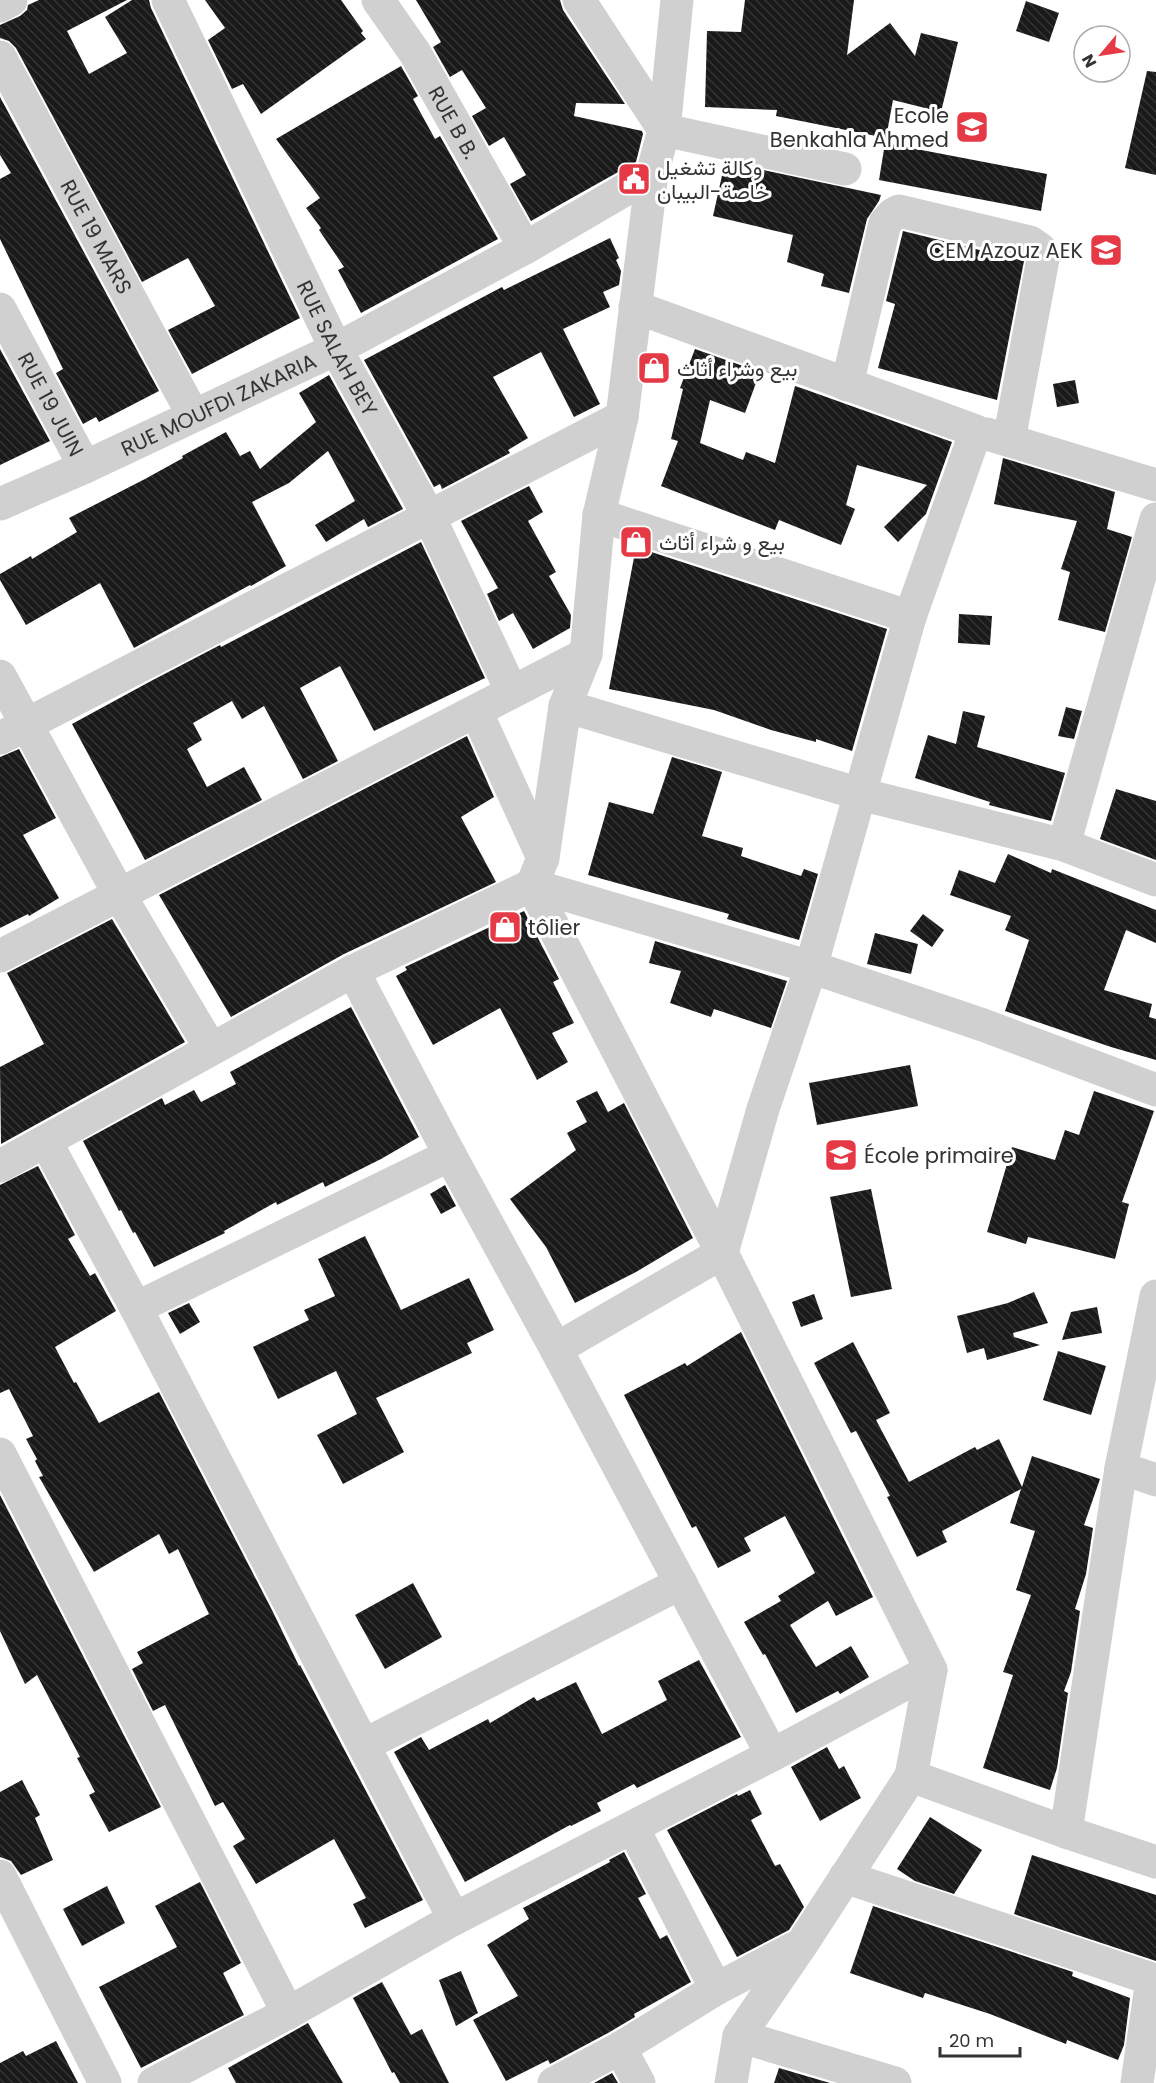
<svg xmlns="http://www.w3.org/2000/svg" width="1156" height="2083" viewBox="0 0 1156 2083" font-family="Poppins,Vazirmatn,sans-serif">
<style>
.building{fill:url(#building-back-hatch)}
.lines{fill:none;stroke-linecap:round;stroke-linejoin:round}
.minor{stroke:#d0d0d0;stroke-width:33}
.labels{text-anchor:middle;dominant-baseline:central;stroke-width:6;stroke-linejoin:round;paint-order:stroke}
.poi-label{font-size:21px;fill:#333;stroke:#fff;text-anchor:start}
.street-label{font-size:21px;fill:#333;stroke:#fff}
</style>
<defs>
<pattern id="building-back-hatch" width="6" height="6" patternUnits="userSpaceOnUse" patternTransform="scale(1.5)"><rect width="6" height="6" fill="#1a1a1a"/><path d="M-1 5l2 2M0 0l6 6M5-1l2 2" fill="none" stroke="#333"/></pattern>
</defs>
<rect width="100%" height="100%" fill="#fff"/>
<path class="building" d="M39,0H127L67,31L89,74L127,53L105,17L132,0H149L151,8L300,318L192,374L168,330L215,306L188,258L142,282L16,48L9,41L0,38V25L20,16L27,10L28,5Z
M205,0H341L363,31L361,33L366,39L261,114L243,84L232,89L208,40L225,28Z
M416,0H560L563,10L625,104L576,103L574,116L642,131L643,134L636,162L531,221L510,184L526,175L504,137L489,146L472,116L486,108L462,70L450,77L433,47L441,42Z
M745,0H854L847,55L890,23L915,56L921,33L958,42L941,112L893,100L886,138L776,116L777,110L705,107L707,31L741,32Z
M1026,1L1059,13L1049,42L1016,31Z
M401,66L418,96L413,99L435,139L440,136L498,239L361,313L338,270L344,267L319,230L321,228L306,208L320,198L276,139Z
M1147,71L1156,72V175L1125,168Z
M0,97L159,391L99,422L96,417L83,424L56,373L63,369L0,239V179L11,173L0,155Z
M885,143L1047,174L1041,211L879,180Z
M725,162L881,195L879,201L867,219L849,293L821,286L824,274L787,262L793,235L713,216Z
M903,231L1024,261L997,400L878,368L895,304L886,301Z
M610,238L619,258L616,260L621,271L619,285L603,292L610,307L563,329L600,404L574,417L541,352L493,377L528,438L508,450L510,453L442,489L440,484L434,487L364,360L502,287L504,290Z
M0,349L50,441L0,465Z
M695,349L760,372L745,413L710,400L700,443L743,460L746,452L775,463L795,386L804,389L952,442L926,514L898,542L884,527L927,485L857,465L846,505L855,509L841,545L779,520L775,530L661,486L678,441L671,439L683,389L680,388Z
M329,375L403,509L368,527L364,519L326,542L315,525L355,501L328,451L289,483L252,502L286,566L251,586L250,585L134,648L100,583L26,625L0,580V574L31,556L32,559L77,532L69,518L145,479L183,458L182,456L226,432L240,456L250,451L260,469L316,422L299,393Z
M1075,380L1079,403L1057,407L1053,384Z
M1003,458L1115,492L1107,529L1132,537L1105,632L1058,620L1070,572L1061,569L1077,521L994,504Z
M529,486L543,512L528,521L556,572L549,576L571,615L570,628L533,649L513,613L499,621L487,594L498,588L461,521Z
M421,542L485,678L374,731L340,666L300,688L338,761L303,779L264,706L242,719L232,701L193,723L202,740L187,749L207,787L244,767L262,800L145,860L72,724L151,681L220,645L221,647Z
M636,547L887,629L852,751L816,739V742L771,730L714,710L609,689Z
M959,614L992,616L990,645L958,643Z
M1066,707L1082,711L1074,739L1058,736Z
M963,711L985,716L977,747L1065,773L1051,821L989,805L990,802L915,778L928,735L956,744Z
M467,736L494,797L461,817L496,882L344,954L231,1017L159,895Z
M19,749L56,818L23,835L59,898L29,916L28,914L0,928V757Z
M672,757L722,772L702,836L743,848L741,856L801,876L804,869L818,874L799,940L727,919L729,914L588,875L609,802L653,814Z
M1116,789L1156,801V860L1100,839Z
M1008,854L1051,873L1052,869L1156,910V943L1126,930L1104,990L1152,1004L1149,1017L1156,1019V1060L1111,1047L1005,1011L1029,940L1005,930L1011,916L950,895L959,870L995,883Z
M524,911L559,979L553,982L574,1023L552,1033L568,1062L537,1080L500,1008L433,1045L396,976L407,970L405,967Z
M923,914L944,930L932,947L910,931Z
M112,919L185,1042L1,1144L0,1067L44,1044L7,973Z
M875,933L918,944L911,974L867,964Z
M655,941L787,981L771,1028L714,1009L711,1017L670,1003L681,971L649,963Z
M351,1007L419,1137L381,1159L325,1187L323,1182L277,1205L276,1202L224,1231L225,1233L154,1267L135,1232L133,1233L121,1210L119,1211L83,1141L162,1098L165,1105L194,1090L201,1102L236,1084L230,1072Z
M910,1065L918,1106L817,1125L809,1083Z
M597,1091L608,1112L624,1103L693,1238L636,1272L575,1303L546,1247L510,1199L576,1150L567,1133L587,1122L576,1101Z
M1094,1091L1154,1111L1122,1202L1129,1204L1115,1259L1028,1237L1026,1244L987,1232L1012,1147L1055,1160L1065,1130L1079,1135Z
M38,1166L75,1235L68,1239L90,1276L95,1273L116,1311L55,1347L74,1383L76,1382L99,1423L159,1392L273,1612L299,1666L300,1665L423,1900L365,1928L353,1904L366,1898L334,1839L256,1884L233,1846L245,1839L223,1802L215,1806L165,1705L153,1711L132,1669L143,1663L137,1652L209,1614L178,1549L169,1554L159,1534L94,1572L39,1477L43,1476L35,1461L37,1459L26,1439L33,1436L9,1389L0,1393V1185Z
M445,1185L456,1206L441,1214L430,1194Z
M871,1189L892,1289L851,1297L830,1197Z
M365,1236L401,1310L469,1278L494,1330L467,1343L472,1353L376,1398L404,1452L343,1484L317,1435L357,1414L336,1371L278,1399L253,1347L309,1320L304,1310L335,1296L318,1259Z
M1034,1292L1048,1323L1013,1333L1014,1337L1040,1345L987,1360L984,1348L967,1353L957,1316L1008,1303Z
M814,1294L823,1319L801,1327L792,1302Z
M189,1303L200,1322L180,1334L168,1313Z
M1097,1307L1102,1333L1062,1340L1071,1312Z
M741,1332L873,1597L836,1616L828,1601L790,1625L816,1667L851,1646L869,1677L840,1694L838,1691L796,1713L765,1654L763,1655L744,1622L781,1601L778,1596L815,1573L785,1516L744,1538L751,1551L718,1568L696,1526L692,1528L624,1395L685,1363L687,1366Z
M853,1342L890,1413L876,1420L909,1482L975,1447L977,1450L999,1439L1022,1487L1032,1456L1100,1479L1084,1525L1093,1528L1086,1574L1075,1609L1080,1611L1071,1672L1064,1691L1068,1693L1057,1768L1050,1790L983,1768L1013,1675L1003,1672L1031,1595L1016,1590L1035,1531L1010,1523L1021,1489L942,1531L947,1542L917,1557L887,1497L890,1496L856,1431L851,1433L814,1363Z
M1058,1351L1106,1366L1091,1415L1043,1400Z
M0,1495L161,1807L109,1832L89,1795L95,1792L77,1758L80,1757L37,1675L25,1684L0,1631Z
M413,1583L442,1637L385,1669L355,1615Z
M699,1660L741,1737L637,1788L634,1784L597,1803L601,1811L571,1826L570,1825L465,1882L394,1752L421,1737L429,1750L488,1719L490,1723L534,1697L537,1701L576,1682L602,1734L667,1700L658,1681Z
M827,1747L839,1769L844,1766L861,1798L820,1821L791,1767Z
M22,1780L40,1815L35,1818L53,1860L21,1875L11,1861L0,1857V1792Z
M750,1790L762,1814L751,1820L775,1866L780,1864L804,1907L789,1930L737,1957L667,1830L737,1794L738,1796Z
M930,1817L982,1850L954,1894L915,1881L897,1869Z
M624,1852L646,1894L638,1898L660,1939L667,1935L691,1982L634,2014L635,2017L608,2033L550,2064L548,2060L506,2081L473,2020L518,1996L487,1945L529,1919L523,1908L610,1862L609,1860Z
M1032,1855L1156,1895V1961L1014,1914Z
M200,1882L241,1963L223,1973L244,2015L141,2068L99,1987L177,1947L155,1906Z
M107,1886L125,1923L82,1946L63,1909Z
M873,1906L1073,1972L1072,1976L1130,1998L1124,2045L1118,2060L1067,2040L1066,2044L990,2014L925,1993L923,1998L850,1973Z
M461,1971L478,2013L456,2026L439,1980Z
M382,1982L411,2035L422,2029L449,2083H400L394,2072L392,2073L353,1998Z
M308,2023L343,2083H236L228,2068Z
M56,2041L78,2083H0V2063L23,2051L26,2056Z
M779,2068L830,2083H774Z
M612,2073L618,2083H594Z"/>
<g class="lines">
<g class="minor">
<path id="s1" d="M168,0L336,349L429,516L512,692"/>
<path id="s2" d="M378,0L415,53L525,248"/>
<path d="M579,0L664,130L845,169"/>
<path d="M677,0L664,130L652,174L622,417L599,515L586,654L565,706L543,858L532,885L722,1253L931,1670L911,1776L1066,1832"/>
<path d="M0,6L11,0"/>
<path id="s3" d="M0,57L193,415"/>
<path id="s4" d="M0,309L85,467"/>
<path d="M847,385L885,223L893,214L899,211L1030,242L1040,249L1043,259L1009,440"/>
<path d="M987,434L1156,485"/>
<path id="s5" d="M0,504L85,467L336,349L525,248L652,174"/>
<path d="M599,515L910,617"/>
<path d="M0,676L119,894L211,1049"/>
<path d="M565,706L860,794L1064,845L1156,880"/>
<path d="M476,711L543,858"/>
<path d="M0,738L622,417"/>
<path d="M1064,845L1156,519"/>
<path d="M0,956L586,654"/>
<path d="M46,1142L136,1308L454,1919"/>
<path d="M450,1155L556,1349L772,1755"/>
<path d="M0,1166L353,971L532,885L811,967L983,1025L1156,1090"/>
<path d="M1156,1296L1121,1468L1066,1832L1156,1862"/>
<path d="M136,1308L450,1155L353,971"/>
<path d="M556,1349L722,1253L763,1109L811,967L910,617L976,431L635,307"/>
<path d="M0,1454L288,2013"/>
<path d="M1121,1468L1156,1480"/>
<path d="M364,1745L681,1583"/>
<path d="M633,1828L716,1989"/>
<path d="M0,1876L105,2083"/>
<path d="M845,1877L1152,1979"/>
<path d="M739,2036L895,2083"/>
<path d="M154,2083L288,2013L454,1919L772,1755L931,1670"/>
<path d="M554,2083L620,2048"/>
<path d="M639,2083L620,2048L716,1989L798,1946"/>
<path d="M731,2083L739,2036L802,1944L911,1776"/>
<path d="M1137,2083L1152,1979L1156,1980"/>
</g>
</g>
<defs>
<symbol id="school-square" viewBox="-11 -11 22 22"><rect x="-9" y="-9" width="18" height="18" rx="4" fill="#e63946" stroke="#fff"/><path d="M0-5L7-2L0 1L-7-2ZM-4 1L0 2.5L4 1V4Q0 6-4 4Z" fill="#fff"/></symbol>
<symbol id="civic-square" viewBox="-11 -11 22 22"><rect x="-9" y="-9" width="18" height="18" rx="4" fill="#e63946" stroke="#fff"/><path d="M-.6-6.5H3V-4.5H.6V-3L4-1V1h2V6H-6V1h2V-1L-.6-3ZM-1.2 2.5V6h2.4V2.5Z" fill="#fff"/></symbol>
<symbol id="shop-square" viewBox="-11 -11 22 22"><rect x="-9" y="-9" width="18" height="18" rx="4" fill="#e63946" stroke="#fff"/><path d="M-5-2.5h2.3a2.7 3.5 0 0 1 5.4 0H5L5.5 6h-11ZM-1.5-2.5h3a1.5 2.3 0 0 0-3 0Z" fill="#fff"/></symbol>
</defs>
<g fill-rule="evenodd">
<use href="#school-square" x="953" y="108" width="38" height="38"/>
<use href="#civic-square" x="615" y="160" width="38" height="38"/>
<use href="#school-square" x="1087" y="231" width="38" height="38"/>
<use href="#shop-square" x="635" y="349" width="38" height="38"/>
<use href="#shop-square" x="617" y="523" width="38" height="38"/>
<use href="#shop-square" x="486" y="908" width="38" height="38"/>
<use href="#school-square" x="822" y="1136" width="38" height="38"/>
</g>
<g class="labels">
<g class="poi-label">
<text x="949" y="115" text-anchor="end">Ecole<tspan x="949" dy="24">Benkahla Ahmed</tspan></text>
<text x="657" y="167">وكالة تشغيل<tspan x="657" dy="24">خاصة-البيبان</tspan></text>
<text x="1083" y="250" text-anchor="end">CEM Azouz AEK</text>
<text x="677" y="368">بيع وشراء أثاث</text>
<text x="659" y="542">بيع و شراء أثاث</text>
<text x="528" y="927">tôlier</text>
<text x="864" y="1155">École primaire</text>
</g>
<g class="street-label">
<text stroke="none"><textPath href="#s2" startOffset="144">RUE B B.</textPath></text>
<text stroke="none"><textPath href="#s3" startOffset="204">RUE 19 MARS</textPath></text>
<text stroke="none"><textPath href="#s1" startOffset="387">RUE SALAH BEY</textPath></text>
<text stroke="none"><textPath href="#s4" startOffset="108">RUE 19 JUIN</textPath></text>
<text stroke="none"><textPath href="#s5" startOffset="240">RUE MOUFDI ZAKARIA</textPath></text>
</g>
</g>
<g transform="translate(1102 54) rotate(241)"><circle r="28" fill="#ffffff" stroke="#adadad" stroke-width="1.5"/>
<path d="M0-4.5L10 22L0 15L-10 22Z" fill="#e63946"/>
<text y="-9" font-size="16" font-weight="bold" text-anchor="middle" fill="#333333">N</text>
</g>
<path d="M940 2047v9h80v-9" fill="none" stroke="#333333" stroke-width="3"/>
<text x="949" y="2047" font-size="18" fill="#333333" stroke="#ffffff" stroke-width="4.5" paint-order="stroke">20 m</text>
</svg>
